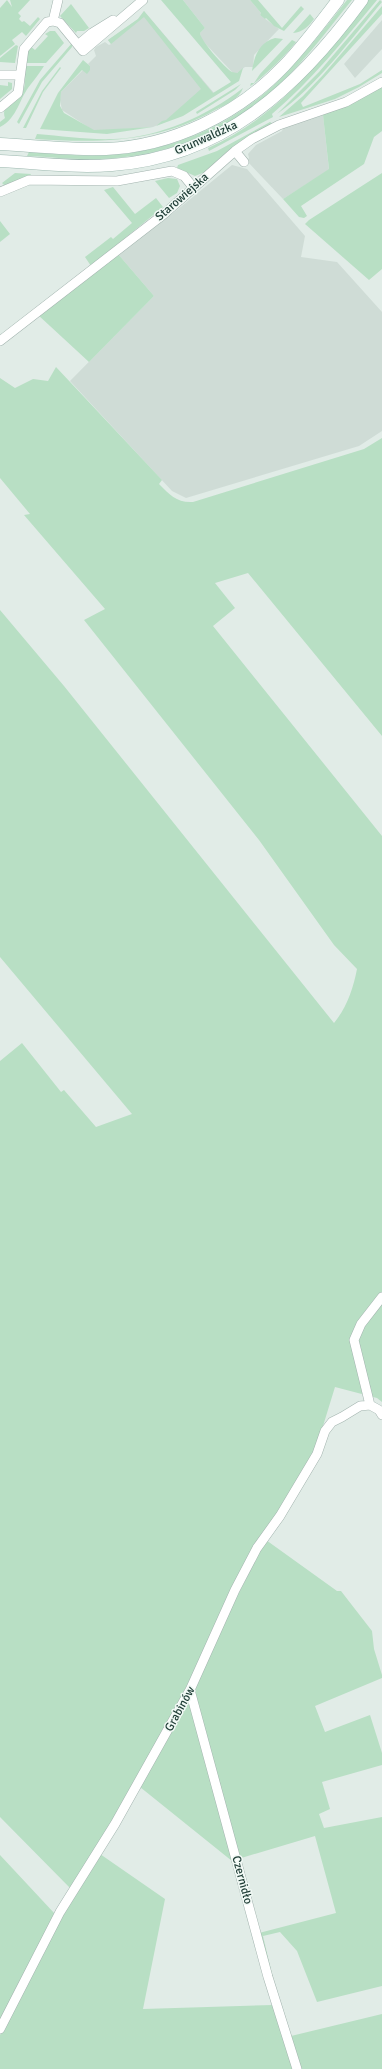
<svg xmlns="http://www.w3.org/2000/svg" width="382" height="2069" viewBox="0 0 382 2069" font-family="Signika,sans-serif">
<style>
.built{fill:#cfdcd6}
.green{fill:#b8dfc4}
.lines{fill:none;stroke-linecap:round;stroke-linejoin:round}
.street-casing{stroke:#a3b4af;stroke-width:10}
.secondary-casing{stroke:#9eb9b0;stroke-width:13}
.street{stroke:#fff;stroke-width:9}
.secondary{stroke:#fff;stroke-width:12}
.labels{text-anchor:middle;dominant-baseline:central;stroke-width:3;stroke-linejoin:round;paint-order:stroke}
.street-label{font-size:12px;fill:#203e37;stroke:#f1f9f5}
</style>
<rect width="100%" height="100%" fill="#e1ece7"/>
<path class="built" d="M183,0H250L261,13L260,15L279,29L254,55L253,67H245L237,73H233L201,39L200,33L205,28Z
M144,11L214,93L182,115L153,127L94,131L62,110L60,100L61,92L83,70L90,66L88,64L96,56L94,50L96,47L105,42L109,45L111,44L108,40L138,19Z
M382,20V49L355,78L344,64Z
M323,115L329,170L283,199L247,161L249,158L248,154L256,145L282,131L283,128Z
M232,165L247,169L305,236L301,257L337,262L382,312V431L359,446L186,498L172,491L70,381L154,296L118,254L172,214Z"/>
<path class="green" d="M7,0L12,7L10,0H30L18,13L21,16L19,19L22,22L24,21L30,26L38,17L40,19L26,36L22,32L12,40L15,44L0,56V8Z
M161,0H183L205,28L200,33C200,40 225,68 232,72L237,73L243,68L239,81L183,116L156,126L162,121L166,120L201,89L144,17L111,44L108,40L138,19L144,11L213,93L231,82Z
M250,0H258L282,28L301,6L304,9L284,31L274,26L266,18L265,19L260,15L261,13Z
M347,0H352C329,28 307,58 281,83C233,130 167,157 100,159C76,160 52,157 27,156L29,152C57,154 84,157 111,155C173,151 234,124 278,81C303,56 325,28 347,0Z
M368,0H377C344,40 311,81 272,114L273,117L209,151L208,148C282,114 319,62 368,0Z
M380,0L382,2C351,39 317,86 277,114L319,72Z
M71,4L89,28L84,31H77L76,33L60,16Z
M382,6V14L301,103L303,107L360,84L382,70V73L359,87L335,99L279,117L303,96L323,75Z
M310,14L314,19C309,26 303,32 293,33Z
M50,31H55L64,43L46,63H25L26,54L30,46L35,50L48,36L45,34Z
M275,38L283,39L252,71C254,57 259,42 275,38Z
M292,40L296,42C283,58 269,72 252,85L250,86L251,83H254L260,74Z
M72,43V47L42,82L19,124L17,122L40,80Z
M16,45L18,46L15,63L0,62V58Z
M83,60L90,66V70L87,74L82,70L61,92L60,106L64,113L94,130L153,127L107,134L40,129L58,93Z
M25,66H44C40,72 35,79 31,84C19,98 18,118 0,127V122L5,118C0,106 17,100 23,91C26,85 25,73 25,66Z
M60,67L61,68L43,92L26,128H23L42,91Z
M8,82L12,83V89L0,99V85L8,86Z
M241,84L235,90L197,114L196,112Z
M382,86V131L374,137L364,164L301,206L307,216L304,218L299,217L283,199L329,169L323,115Z
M243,88C239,99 226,105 215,110C157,143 100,143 35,139L37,134C63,136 88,140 114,139C160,137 207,116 243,88Z
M270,122L273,124L230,149L205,172L195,176L177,168L178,165L217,151Z
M15,173L31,174L30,176L4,185L2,183Z
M382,173V269L369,280L305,224L309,220Z
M168,178L177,179L180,186L177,193L169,198L155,181Z
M113,187L135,214L156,198L163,207L91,266L85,257L111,237L113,239L132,223L104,190Z
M0,221L10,234L0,242Z
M118,254L154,296L89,362L37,314Z
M56,367L162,480L159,484C170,495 177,503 193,502L364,449L382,438V736L248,573L215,583L235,608L213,626L382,836V1402L377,1398L335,1387L315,1452L279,1512L125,1802L71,1889L0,1817V1061L22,1043L61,1092L64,1090L96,1127L132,1114L0,957V610L64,686L334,1023C347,1007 353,989 357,969L334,945L259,840L84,620L105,609L24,515L30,514L0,478V378L15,388L33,379L48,381Z
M266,1540L337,1591H341L372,1631L374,1649L382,1675V1678L315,1706L325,1732L370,1715L382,1753V1765L322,1782L330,1809L319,1814L324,1828L382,1817V1986L317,2002L297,1951L280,1932L263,1936L276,1991L259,1933L336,1913L315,1836L238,1859L193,1691L225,1620Z
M189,1701L232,1861L140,1787L186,1702Z
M100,1854L165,1899L143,2009L273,2005L296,2069H0V2035L15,2006L0,2024V1855L55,1914L58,1920Z
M382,2014V2069H300L291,2036Z"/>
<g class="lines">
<defs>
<path id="street" d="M53,21L58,0
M79,44L92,33L113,20
M0,75H20
M0,108L18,93L24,49L47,22L53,21L60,23L83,51L143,0
M235,151L244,162
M0,192L29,180L117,181L172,171L184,176L193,187
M0,341L164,214L235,151L252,139L279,125L346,102L382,82
M382,1297L361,1324L354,1340L370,1405L379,1410L382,1415
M190,1690L268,1977L297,2069
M0,2029L60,1912L115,1824L190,1690L235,1590L257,1548L280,1516L317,1454L325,1431L332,1422L342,1417L360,1406L370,1405"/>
<path id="secondary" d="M0,144C35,146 71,150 106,149C173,146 238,114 284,66C304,45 321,22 338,0
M0,161C37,163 75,168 112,165C224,157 299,86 362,0"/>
</defs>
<use href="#street" class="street-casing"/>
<use href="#secondary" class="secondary-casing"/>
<use href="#street" class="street"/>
<use href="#secondary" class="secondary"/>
</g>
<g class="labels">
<g class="street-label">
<text transform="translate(206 138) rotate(-24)">Grunwaldzka</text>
<text transform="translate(182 197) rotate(-41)">Starowiejska</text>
<text transform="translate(180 1709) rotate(-61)">Grabinów</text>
<text transform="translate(242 1880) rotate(75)">Czernidło</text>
</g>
</g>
</svg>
